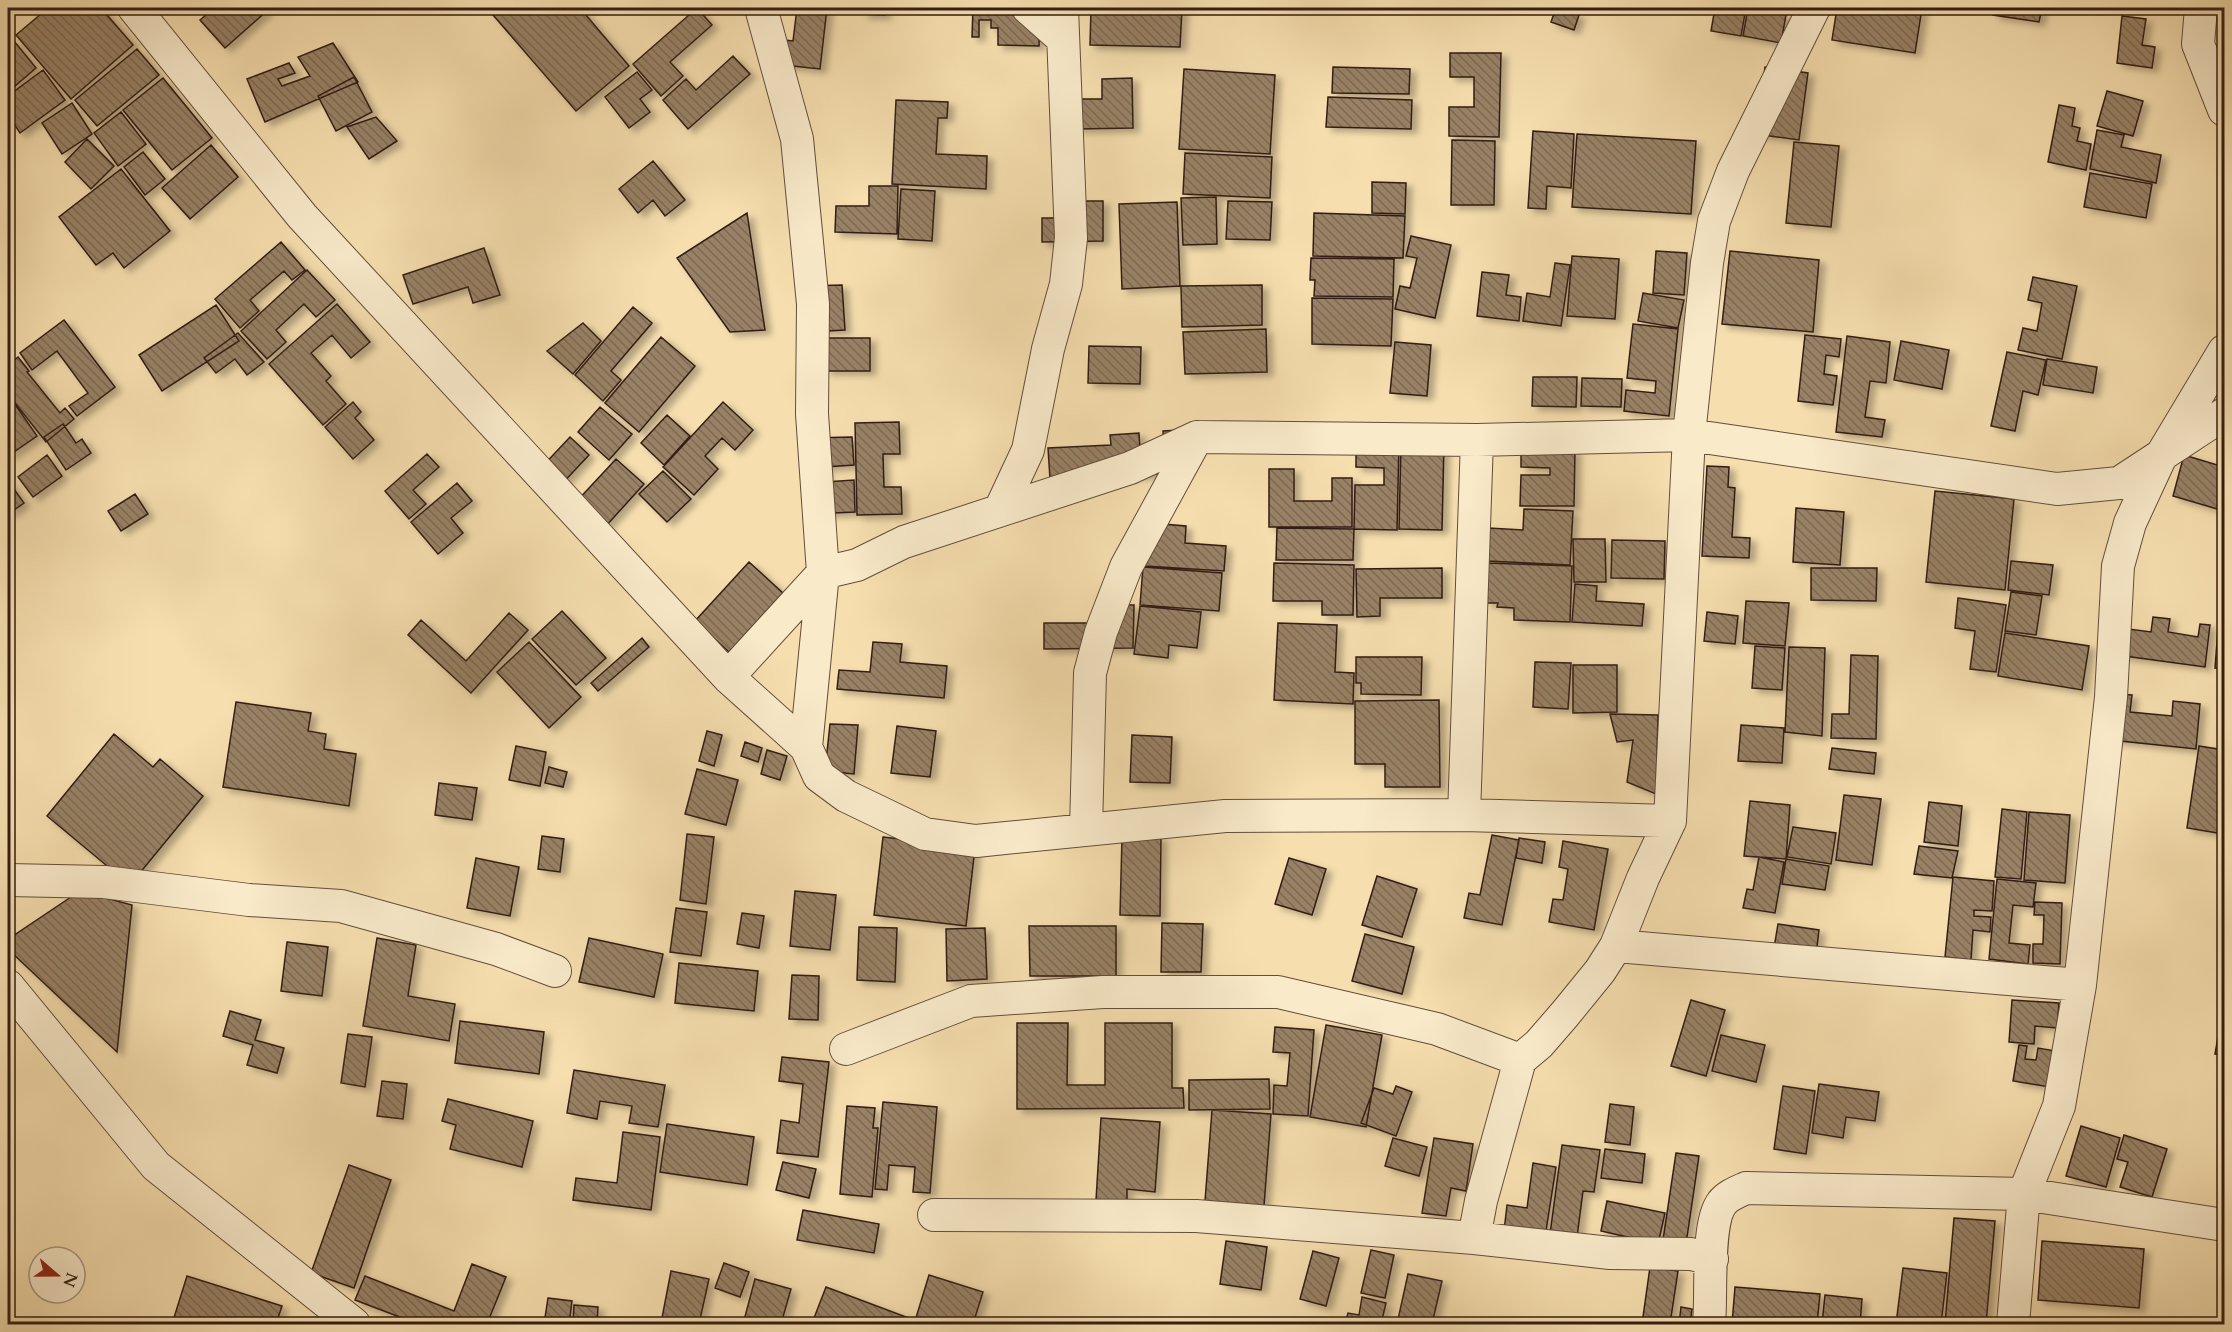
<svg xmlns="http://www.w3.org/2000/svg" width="2232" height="1332" viewBox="0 0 2232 1332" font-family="Cardo,serif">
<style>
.building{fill:url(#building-back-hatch);stroke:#321d16;stroke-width:1.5;filter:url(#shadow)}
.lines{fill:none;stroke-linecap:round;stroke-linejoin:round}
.street-casing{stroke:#634d3c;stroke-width:34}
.street{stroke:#f9eaca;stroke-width:32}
</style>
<defs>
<pattern id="building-back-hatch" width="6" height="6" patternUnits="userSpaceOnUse" patternTransform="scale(1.5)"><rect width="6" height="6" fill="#988165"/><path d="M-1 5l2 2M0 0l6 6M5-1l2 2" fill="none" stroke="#7d6952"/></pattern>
<filter id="shadow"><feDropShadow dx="6" dy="4" stdDeviation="3" flood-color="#0004"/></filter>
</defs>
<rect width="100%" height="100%" fill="#f6deae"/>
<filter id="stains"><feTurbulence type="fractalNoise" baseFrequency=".00333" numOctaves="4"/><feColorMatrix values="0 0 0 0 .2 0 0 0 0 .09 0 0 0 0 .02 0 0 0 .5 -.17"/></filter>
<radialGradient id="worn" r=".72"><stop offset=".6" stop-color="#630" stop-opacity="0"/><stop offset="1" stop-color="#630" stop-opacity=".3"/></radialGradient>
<path class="building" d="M48,8H101L133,45L71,99L16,35Z
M214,8H266L268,10L225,48L200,20Z
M487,8H580L629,66L576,111Z
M697,8L712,25L670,62L683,76L661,96L633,64Z
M797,8H827L820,69L774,64L777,39L793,41Z
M863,8H885V15L862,14Z
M973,8H1040L1039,46L998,45V28H991V20H979V37H972Z
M1091,8H1182L1180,47L1090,45Z
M1556,8L1579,15L1574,30L1551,22Z
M1715,8H1746L1741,36L1711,31Z
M1748,8H1772L1771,12L1786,15L1781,43L1743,36Z
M1837,8H1922L1915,53L1832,40Z
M1994,8H2042L2039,22L1993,15Z
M2122,16L2146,19L2142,45L2155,47L2152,68L2117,63Z
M14,41L36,68L8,92V47Z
M333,43L358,82L265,122L247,79L289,63L295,73L278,79L282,86L310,76L298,57Z
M137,49L159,75L97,126L75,100Z
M1450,53H1501L1499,137L1449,136V107H1474V77H1450Z
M733,56L750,74L688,129L663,100L686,79L696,90Z
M1333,67L1410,69L1409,94L1332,93Z
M1765,67L1808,73L1799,140L1756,134Z
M1184,69L1275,75L1270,154L1179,149Z
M43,70L65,100L20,133L8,115V96Z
M637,72L652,90L640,99L650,112L629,128L605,97Z
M354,77L372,112L336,131L318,96Z
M163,78L212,138L172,170L123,110Z
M1132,78L1133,128L1077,129V99H1102V79Z
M2107,91L2143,101L2133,136L2097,126Z
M1328,97L1412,100L1411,129L1326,127Z
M896,100L948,102L947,118H938L936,154L987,156L986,189L892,184Z
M72,103L92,134L62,154L42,123Z
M2059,105L2075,108L2072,126L2080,128L2077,141L2091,144L2086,170L2048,162Z
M121,112L146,144L118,166L94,133Z
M376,117L397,141L369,159L347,127Z
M2097,130L2124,135L2121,147L2161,155L2156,183L2090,169Z
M1533,131L1574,134L1571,188L1547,186L1546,209L1528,208Z
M1577,134L1696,141L1691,214L1572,207Z
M87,139L114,166L91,189L65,162Z
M1452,140L1495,141L1494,205H1451Z
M1794,142L1839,146L1831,227L1786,223Z
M211,145L238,177L190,219L162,188Z
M143,152L165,179L145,195L124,167Z
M1185,153L1272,157L1270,198L1183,194Z
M653,161L685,200L665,216L653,200L638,213L619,189Z
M121,169L170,231L124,268L113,253L96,265L59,217Z
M2090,173L2152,184L2146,218L2084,207Z
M1372,182L1406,183L1405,214L1372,213Z
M869,186H898L897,234L835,232L836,206H869Z
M901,189L935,191L932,241L898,239Z
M1216,197L1217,244L1183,245L1181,198Z
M1084,201H1103V241L1042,242V218H1084Z
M1228,201L1272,202L1270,240L1226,239Z
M1177,202L1180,286L1122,289L1119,204Z
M747,213L765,330L730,332L677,258Z
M1314,213L1405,216L1403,258L1313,256Z
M1411,236L1451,245L1435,318L1395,309L1400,286L1410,288L1417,258L1406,256Z
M281,242L305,270L292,280L284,271L250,300L259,311L240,328L215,299Z
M484,248L500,295L473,303L468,287L413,304L403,275Z
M1656,251L1687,253L1684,295L1653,293Z
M1730,251L1819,260L1813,332L1722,324Z
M1572,256L1619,259L1615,319L1567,316Z
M1311,258L1394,259L1393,297L1314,296L1315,280H1310Z
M1555,263L1570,265L1561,326L1523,321L1527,293L1550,297Z
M307,270L335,300L316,317L304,304L276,330L286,342L267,359L241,331Z
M1482,272L1509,275L1506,295L1521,297L1519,321L1477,316Z
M2033,277L2077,286L2062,359L2018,350L2023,328L2037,331L2042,303L2028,300Z
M842,285L845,330L809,332L808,286Z
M1262,285V325L1182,327L1181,286Z
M1643,293L1684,300L1678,328L1638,321Z
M1312,298L1393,299L1391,346L1312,344Z
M337,304L370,342L351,358L332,335L311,353L331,376L326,381L346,404L323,425L269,364Z
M216,305L239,341L162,391L139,355Z
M633,307L652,323L611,371L621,380L603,401L575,375Z
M64,320L115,387L77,416L69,406L88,393L57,351L32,370L20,353Z
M583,323L601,341L573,374L547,351Z
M1633,324L1678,329L1669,416L1624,411L1626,390L1655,393L1656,381L1627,378Z
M1266,329L1267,372L1185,374L1183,332Z
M238,333L264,362L247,375L235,359L216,373L204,358Z
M1805,335L1841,339L1839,357L1826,355L1824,374L1837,376L1833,405L1798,401Z
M1847,336L1890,342L1886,383L1870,381L1865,417L1885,420L1882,437L1836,432Z
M661,337L695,366L639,432L605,403Z
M826,338H870V371H825Z
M1901,341L1949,350L1942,389L1894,380Z
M1395,342L1431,345L1427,396L1390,393Z
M1089,346L1141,347L1140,384L1088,383Z
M2007,352L2046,360L2038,395L2023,391L2015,431L1991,426Z
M18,357L29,371L27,372L60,413L65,408L74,419L46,442L8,394V365Z
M2047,359L2097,367L2093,393L2043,385Z
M1533,377H1577L1576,407L1532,406Z
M1582,378L1622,379L1621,407L1581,406Z
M12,400L37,436L8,456V434L12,432L8,426V404Z
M353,402L361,412L355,418L374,440L353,459L325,427Z
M723,402L753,430L735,450L722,438L705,456L718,469L694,495L663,467Z
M600,407L632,434L609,460L578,432Z
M667,415L690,436L664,465L641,443Z
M899,422L900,454H883L884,487H901L902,514L857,515L855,423Z
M63,424L76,443L82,439L91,453L66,470L44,437Z
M1179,430L1181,473L1050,479L1048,448L1111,445L1110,435L1139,433L1140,450L1164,449L1163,431Z
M570,437L589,455L559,487L540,469Z
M852,437L854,465L825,467V482L854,480L855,512L812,514L809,438Z
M1356,443H1399L1397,530L1354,529L1355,485H1384V468L1356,467Z
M1401,444H1444L1442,530L1399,529Z
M1521,449L1575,450L1574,506H1520L1521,475H1550V468L1521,467Z
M427,454L439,467L413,490L426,504L409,519L385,491Z
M47,455L62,476L33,497L18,477Z
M2184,455L2224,467V511L2173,496Z
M616,459L644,484L606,526L577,501Z
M1707,466L1729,467L1728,487L1735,488L1732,537L1750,538L1749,558L1702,556Z
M1269,469H1294V501H1332V478H1352V527H1269Z
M663,471L691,499L667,522L639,494Z
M9,482L24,503L8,514V483Z
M457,483L472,501L451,518L463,533L438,554L411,522Z
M1935,491L2014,499L2005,590L1926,582Z
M135,494L148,514L121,531L108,511Z
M1796,508L1844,512L1840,565L1793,562Z
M1524,509L1573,511L1570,565L1487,561L1489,528L1523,530Z
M1162,524L1186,526L1185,543L1226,546L1224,571L1145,566L1148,532Z
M1277,528L1354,529L1353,560H1276Z
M1573,539H1605L1606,582H1574Z
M1612,540L1665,541L1664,579L1611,578Z
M2011,561L2053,565L2049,595L2008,590Z
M749,562L783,593L729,652L695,621Z
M1274,563L1354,565L1353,615H1322V601H1273Z
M1487,563L1572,566L1570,622L1514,620V608L1497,607L1498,603H1486Z
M1143,567L1222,573L1219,611L1140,605Z
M1442,568V598H1380V616L1357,617L1356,569Z
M1811,568H1877L1876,601L1811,600Z
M1575,584L1597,586L1596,601L1644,604L1642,626L1572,622Z
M2011,592L2042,596L2036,635L2005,631Z
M1958,598L2006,605L1996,672L1970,669L1975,631L1955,628Z
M1746,601L1789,603L1785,646L1743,643Z
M1096,605H1134L1133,648L1044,649V623H1096Z
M1140,606L1201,612L1197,648L1169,645L1168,658L1134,654Z
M562,611L606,658L576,685L532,639Z
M1707,612L1738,616L1735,644L1704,641Z
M509,613L528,630L471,693L408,635L421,620L466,661Z
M2153,617L2170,619L2168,632L2198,637L2200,624L2210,625L2205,667L2117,655L2121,628L2151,632Z
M1278,623L1337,625L1335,672L1354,673L1353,704L1274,700Z
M2218,628L2224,629V669L2215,668Z
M2005,633L2089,646L2082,690L1998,676Z
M642,638L649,647L598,691L591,683Z
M529,642L581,697L549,728L497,672Z
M873,642L902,644L900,662L947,666L944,698L837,689L839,670L870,672Z
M1755,646L1785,648L1782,690L1752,688Z
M1789,647L1825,648L1822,736L1785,732Z
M1851,655L1878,656L1876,739L1831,738L1832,714H1849Z
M1356,657H1422L1421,695L1361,694V683H1356Z
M1535,662L1571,663L1568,709L1533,707Z
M1573,665H1617V712L1573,713Z
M2116,694L2132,695L2130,712L2172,716L2173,701L2200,704L2196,749L2111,740Z
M1439,700L1440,787H1385V764H1355V701Z
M236,702L311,713L308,731L326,734L324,749L356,754L349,806L223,787Z
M1610,714L1658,715L1656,794L1627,782L1633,740L1617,742Z
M830,724L858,725L854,774L825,771Z
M1741,725L1784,728L1782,763L1738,761Z
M897,726L936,731L930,777L891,773Z
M707,731L722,735L714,766L699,761Z
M114,734L153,767L160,759L203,796L130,885L47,816Z
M1132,735L1172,737L1170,783L1130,782Z
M745,742L762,748L758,762L741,756Z
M516,746L546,752L540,786L509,780Z
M2199,746L2224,750V834L2187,828Z
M1832,748L1876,753L1874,774L1829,769Z
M767,750L787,756L780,780L761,774Z
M549,767L567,772L563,787L545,783Z
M697,769L738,780L726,825L685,814Z
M439,783L477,788L472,820L435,815Z
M1844,795L1881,799L1872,865L1836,860Z
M1750,801L1790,805L1786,859L1744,856Z
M1929,802L1962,806L1958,846L1924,842Z
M2002,809L2027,812L2021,879L1995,877Z
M2029,812L2070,815L2065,883L2024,880Z
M1793,827L1836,833L1831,864L1787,857Z
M687,834L714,837L706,904L680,900Z
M1492,835L1519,840L1502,925L1464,918L1469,893L1480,895Z
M542,836L564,839L560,872L538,869Z
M883,837L975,848L966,926L874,915Z
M1122,837H1161L1160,916L1120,915Z
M1519,838L1545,842L1542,863L1516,858Z
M1563,841L1608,849L1594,930L1549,922L1553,899L1563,900L1568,869L1559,867Z
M1919,846L1958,851L1952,878L1914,874Z
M1759,857L1784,862L1775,913L1743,908L1747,889L1753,890Z
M476,858L519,867L510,916L467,908Z
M1289,858L1326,869L1312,915L1275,904Z
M1786,859L1829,866L1825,890L1782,884Z
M1377,876L1417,889L1402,937L1362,925Z
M1953,877L1994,881L1992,911L1974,910V916L1991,917L1990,932L1973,930L1971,960L1945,957Z
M1997,879L2036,883L2033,907L2013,905L2009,943L2030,945L2028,964L1989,959Z
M80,891L132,905L117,1052L10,951L13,936Z
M795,891L836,895L830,950L790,946Z
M2035,902L2062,903L2060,964L2033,963V944H2043L2044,915H2034Z
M676,908L707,912L701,956L670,952Z
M742,913L764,916L759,948L737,944Z
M1162,923L1203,924L1201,972H1161Z
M1778,924L1819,930L1816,955L1774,948Z
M1029,926H1116V976H1030Z
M859,927L897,928L895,982L857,980Z
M985,928L987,979L947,981L946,929Z
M1365,934L1414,947L1402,994L1352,981Z
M377,938L416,945L408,996L455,1004L449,1041L363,1026Z
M589,938L663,954L654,997L579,982Z
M287,942L328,947L322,996L281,991Z
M679,963L758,971L754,1011L675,1003Z
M792,975L819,976L818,1020L789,1019Z
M1691,1000L1725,1010L1706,1076L1671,1066Z
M2012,1000L2059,1003L2057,1028L2035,1026L2034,1044L2009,1042Z
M2224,1002V1055L2215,1054Z
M230,1011L261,1020L255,1040L284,1048L277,1073L247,1065L253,1045L223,1036Z
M460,1021L544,1032L539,1074L455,1063Z
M1017,1023H1068L1067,1085H1105V1023H1172V1088H1183L1184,1108L1017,1109Z
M1326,1025L1382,1035L1366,1127L1310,1117Z
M1275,1027L1314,1030L1308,1116L1273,1114L1274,1085L1287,1086L1290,1053L1273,1052Z
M348,1034L372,1037L365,1087L341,1083Z
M1721,1035L1765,1045L1756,1082L1712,1071Z
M2019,1045L2027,1046L2025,1059L2036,1060L2038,1048L2056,1051L2050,1087L2013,1081Z
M782,1057L829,1062L818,1157L777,1153L781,1120L799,1123L803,1084L779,1081Z
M574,1070L665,1085L658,1127L629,1123L632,1106L600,1101L597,1119L567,1113Z
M1269,1079L1270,1109L1189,1110V1080Z
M382,1081L407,1084L403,1119L377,1116Z
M1819,1084L1879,1092L1875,1121L1846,1117L1843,1138L1812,1133Z
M1396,1086L1412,1092L1396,1136L1361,1123L1374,1088L1393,1094Z
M1783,1086L1815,1091L1806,1154L1774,1149Z
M448,1099L533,1121L522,1167L450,1149L456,1125L442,1121Z
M883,1102L937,1107L930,1193L913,1192L915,1167L889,1165L887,1190L875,1189Z
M1610,1104L1634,1107L1630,1145L1605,1142Z
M847,1106L875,1108L873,1128H878L872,1197L840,1194Z
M1212,1110L1271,1114L1264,1206L1205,1201Z
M1101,1118L1160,1122L1155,1192L1127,1189V1202L1096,1200Z
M667,1124L754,1137L747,1185L660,1172Z
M2081,1126L2120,1138L2106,1187L2066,1176Z
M623,1132L660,1137L651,1210L573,1200L576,1178L617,1183Z
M2124,1135L2167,1149L2152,1197L2120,1187L2128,1162L2117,1159Z
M1393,1138L1427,1147L1419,1176L1385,1166Z
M1434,1138L1473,1144L1466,1191L1451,1188L1446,1216L1422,1213Z
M1562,1145L1600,1150L1594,1192L1583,1191L1577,1237L1550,1234Z
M1605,1149L1645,1154L1642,1183L1601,1178Z
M1676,1153L1699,1156L1686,1244L1663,1240Z
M783,1162L816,1169L809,1198L776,1190Z
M1533,1163L1556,1167L1545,1237L1504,1231L1507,1205L1527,1208Z
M349,1165L391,1180L354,1288L311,1273Z
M1607,1201L1665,1213L1658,1244L1601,1231Z
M803,1210L879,1224L874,1253L797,1240Z
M1954,1218L1995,1221L1986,1324H1945Z
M1226,1241L1267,1247L1261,1290L1220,1284Z
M2042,1241L2144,1249L2139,1308L2038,1300Z
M1371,1250L1394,1255L1385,1298L1361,1293Z
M1313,1251L1339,1258L1326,1306L1300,1299Z
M724,1263L749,1272L740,1297L715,1288Z
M472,1264L506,1277L487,1324H418L355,1300L365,1276L454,1311Z
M1650,1267L1678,1271L1670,1324H1642Z
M1903,1268L1947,1273L1941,1324H1896Z
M671,1271L709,1279L699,1324L662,1318Z
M1408,1274L1442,1281L1432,1324H1397Z
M929,1275L983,1292L973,1324H926L915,1321Z
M187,1276L282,1306L276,1324H172Z
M755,1279L791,1289L781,1324H743Z
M826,1287L914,1320L913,1324H830L814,1318Z
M1735,1287L1820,1294L1817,1324H1732Z
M1825,1295L1862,1299L1860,1324H1822Z
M1362,1297L1386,1303L1381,1324H1345L1348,1313L1359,1315Z
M548,1298L572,1301L569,1324H544Z
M574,1305L598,1307L597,1324H573Z
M1681,1307L1692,1309L1690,1324H1679Z
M2063,1320L2101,1324H2062Z"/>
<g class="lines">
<defs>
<path id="street" d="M134,8L302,216L728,677L806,747
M761,8L797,139L813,304L812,414L823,573L806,747L819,776L846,796L925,834L976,841L1225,816L1464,815L1670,821
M1028,8L1063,39
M2201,8L2198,44L2224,110
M1000,510L1028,450L1048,349L1066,284L1071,238L1062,8
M728,677L823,573L857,565L904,542L1130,468L1197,437L1477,440L1689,435L2057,489L2119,483L2224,414
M1464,815L1477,440
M1086,830L1090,673L1101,632L1126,567L1197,437
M8,880L104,882L249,900L341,906L496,949L555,971
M1616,946L2080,985
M8,986L156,1166L354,1324
M846,1049L971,1001L1103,992H1278L1437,1029L1520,1060
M934,1215L1196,1216L1474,1238L1610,1253L1691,1254L1712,1259
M1474,1238L1481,1201L1520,1060L1539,1044L1565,1014L1600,971L1616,946L1643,878L1670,821L1689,435L1707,263L1714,221L1733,171L1814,8
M1709,1324C1712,1297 1706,1223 1722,1203C1727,1196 1737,1192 1746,1188L2024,1194L2224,1225
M2013,1324L2024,1194L2059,1106L2080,985L2111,697L2118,566L2130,523L2161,456L2224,351"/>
</defs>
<use href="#street" class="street-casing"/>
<use href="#street" class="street"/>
</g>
<rect width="2232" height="1332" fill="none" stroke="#f6deae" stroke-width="30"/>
<rect x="9" y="9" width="2214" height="1314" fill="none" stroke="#321d16" stroke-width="3"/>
<rect x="15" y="15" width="2202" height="1302" fill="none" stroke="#321d16" stroke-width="1.5"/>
<g transform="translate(57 1275) rotate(110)"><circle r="28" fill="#f9eaca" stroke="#a99882" stroke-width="1.5"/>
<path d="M0-4.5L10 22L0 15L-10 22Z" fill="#8f2418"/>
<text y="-9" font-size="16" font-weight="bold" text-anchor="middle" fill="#321d16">N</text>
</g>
<rect width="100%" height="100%" filter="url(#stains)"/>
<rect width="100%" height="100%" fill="url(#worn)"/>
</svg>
